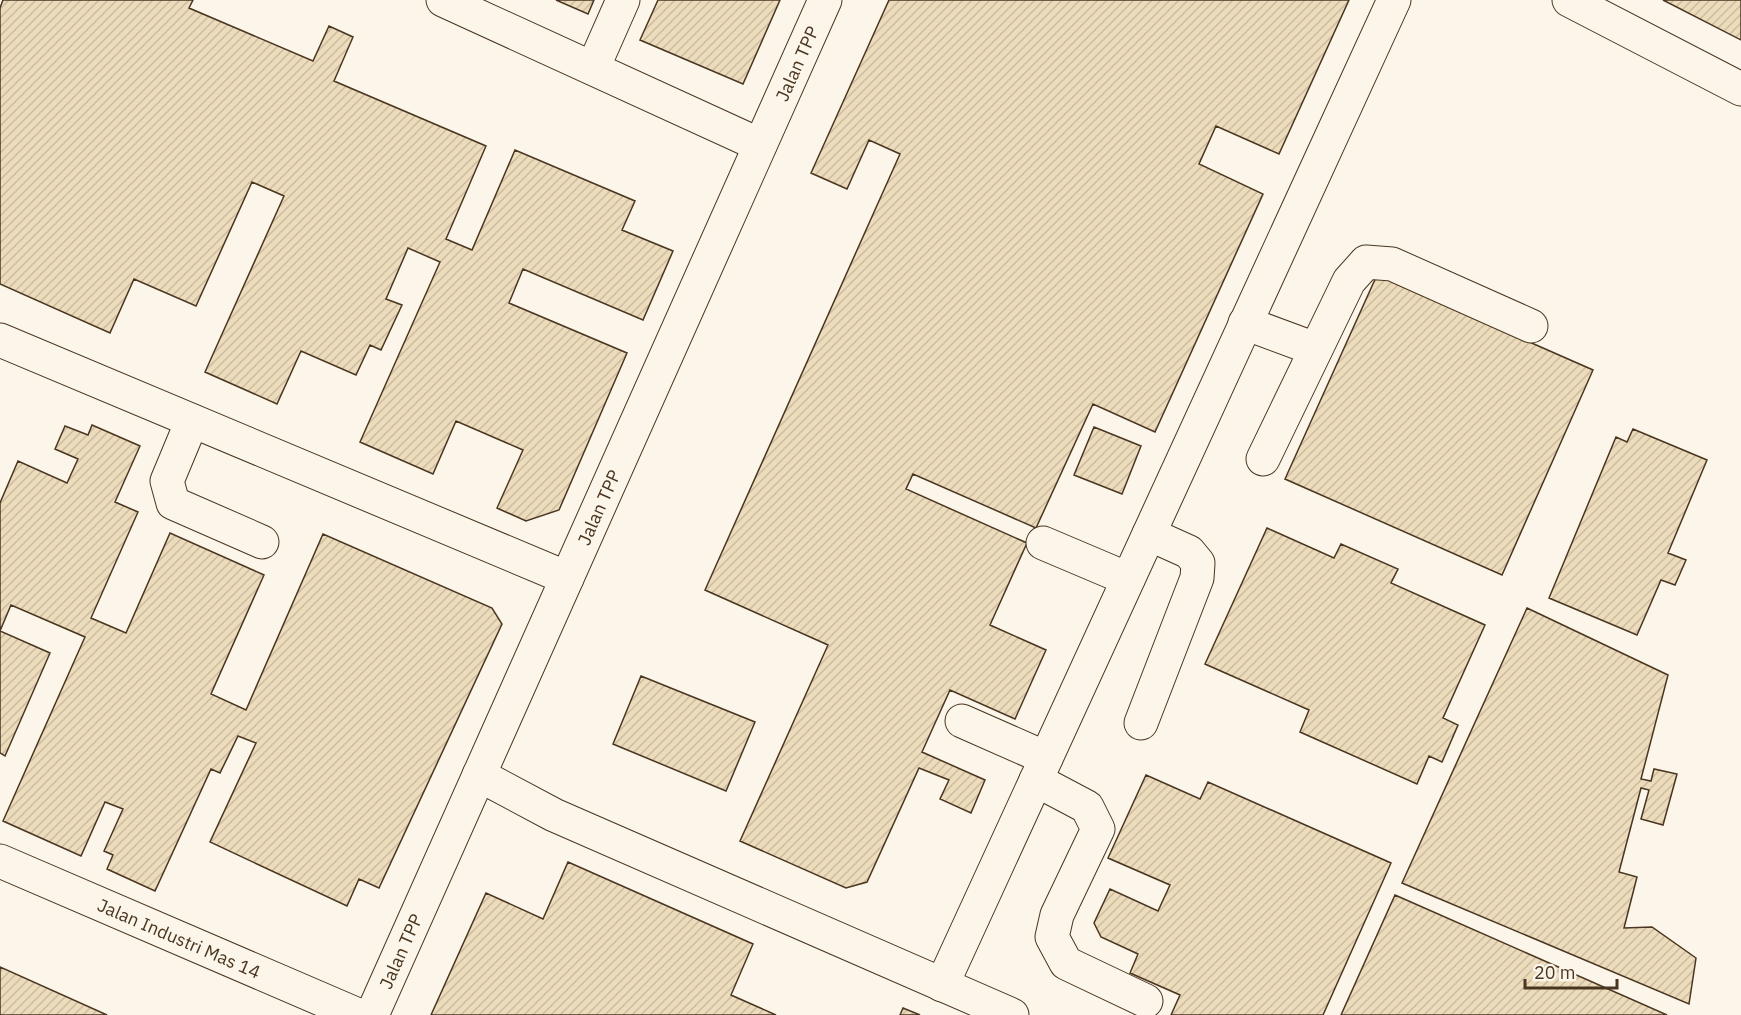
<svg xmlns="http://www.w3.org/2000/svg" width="1741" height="1015" viewBox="0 0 1741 1015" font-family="'IBM Plex Sans',sans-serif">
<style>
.building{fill:url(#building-hatch);stroke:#4a3520;stroke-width:1.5}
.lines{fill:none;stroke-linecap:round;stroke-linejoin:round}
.minor-casing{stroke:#4a3520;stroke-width:35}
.minor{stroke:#fbf6e9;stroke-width:33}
.labels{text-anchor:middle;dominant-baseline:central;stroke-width:4.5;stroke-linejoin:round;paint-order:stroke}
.street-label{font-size:18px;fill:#4a3520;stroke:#fbf6e9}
</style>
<defs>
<pattern id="building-hatch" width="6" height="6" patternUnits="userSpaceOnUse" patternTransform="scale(1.5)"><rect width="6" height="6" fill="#ecdcbc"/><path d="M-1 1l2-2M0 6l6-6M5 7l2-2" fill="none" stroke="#ccbda1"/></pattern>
</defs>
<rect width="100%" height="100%" fill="#fbf6e9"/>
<path class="building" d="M3,0H193L189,8L313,61L329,26L353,37L334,81L486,146L446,239L472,250L515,150L635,201L622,230L673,251L643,320L523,269L509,303L627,353L559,510L526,521L497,508L523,450L456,421L433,474L360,442L440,262L408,248L386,299L402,305L381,350L370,345L356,375L301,351L277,404L205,372L284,196L252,182L196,306L134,279L110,333L0,284V8Z
M556,0H594L588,14Z
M658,0H780L743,84L640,40Z
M889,0H1349L1279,154L1216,126L1199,164L1263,194L1155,432L1093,404L1036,528L913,474L906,489L1027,543L990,625L1046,650L1015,719L950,690L922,752L985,780L971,813L940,799L949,780L919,768L867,882L846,888L740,841L828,645L705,590L900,154L869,140L847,189L811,173Z
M1663,0H1741V40Z
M1377,275L1593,370L1502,575L1285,479Z
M92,425L140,446L115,502L138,512L91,618L126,633L170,533L264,575L211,694L246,710L323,534L492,608L502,624L379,888L359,879L347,906L210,842L256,743L238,736L220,773L211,769L155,891L107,869L113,855L104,851L123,809L105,802L81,856L3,821L85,637L11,605L0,631L50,653L5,756L0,753V503L18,461L67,483L78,459L55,449L65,426L88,435Z
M1094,427L1141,446L1122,494L1074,475Z
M1633,429L1707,460L1668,553L1686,560L1675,585L1661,580L1637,635L1549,598L1616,437L1627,442Z
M1267,528L1334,558L1341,544L1398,569L1391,583L1485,625L1443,718L1458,725L1442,762L1429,756L1417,784L1300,732L1309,710L1205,664Z
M1527,608L1668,675L1641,779L1651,781L1654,769L1677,774L1663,825L1641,819L1649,790L1641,788L1619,872L1637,877L1624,928L1652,927L1696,958L1689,1004L1402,883Z
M641,676L755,722L726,791L613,744Z
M1146,775L1200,799L1208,782L1391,863L1323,1015H1171L1180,995L1130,973L1138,954L1101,937L1094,923L1110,889L1158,911L1170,885L1108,858Z
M568,862L753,944L731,995L776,1015H431L486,893L543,919Z
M1395,895L1667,1015H1341Z
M0,967L107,1015H0Z
M903,1008L920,1015H900Z"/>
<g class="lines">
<defs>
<g id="minor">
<path d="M443,0L760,145"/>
<path d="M1569,0L1741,89"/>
<path d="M593,68L623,0"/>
<path d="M1245,323L1315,349"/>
<path d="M0,340L567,578"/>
<path d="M192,421L167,481L173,503L262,542"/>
<path d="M1263,459L1349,281L1366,262L1392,264L1531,326"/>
<path d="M1043,543L1128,579"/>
<path d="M962,721L1046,758"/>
<path d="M1141,723L1197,578L1198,563L1189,552L1149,534"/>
<path d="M479,775L554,815L1012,1015"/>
<path d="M1036,780L1087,807L1098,829L1057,915L1052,937L1066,963L1146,1001"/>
<path id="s1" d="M0,861L358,1015"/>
<path d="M942,985L1394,0"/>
<path id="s2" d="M372,1015L825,0"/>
</g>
</defs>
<use href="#minor" class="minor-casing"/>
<use href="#minor" class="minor"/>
</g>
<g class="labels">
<g class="street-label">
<text stroke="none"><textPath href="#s2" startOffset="1042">Jalan TPP</textPath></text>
<text stroke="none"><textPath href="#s2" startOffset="556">Jalan TPP</textPath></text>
<text stroke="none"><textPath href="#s1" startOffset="195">Jalan Industri Mas 14</textPath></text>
<text stroke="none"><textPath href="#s2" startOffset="70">Jalan TPP</textPath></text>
</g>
</g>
<path d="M1525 979v9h92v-9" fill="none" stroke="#4a3520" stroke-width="3"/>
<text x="1534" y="979" font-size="18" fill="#4a3520" stroke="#fbf6e9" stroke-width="4.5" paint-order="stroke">20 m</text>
</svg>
